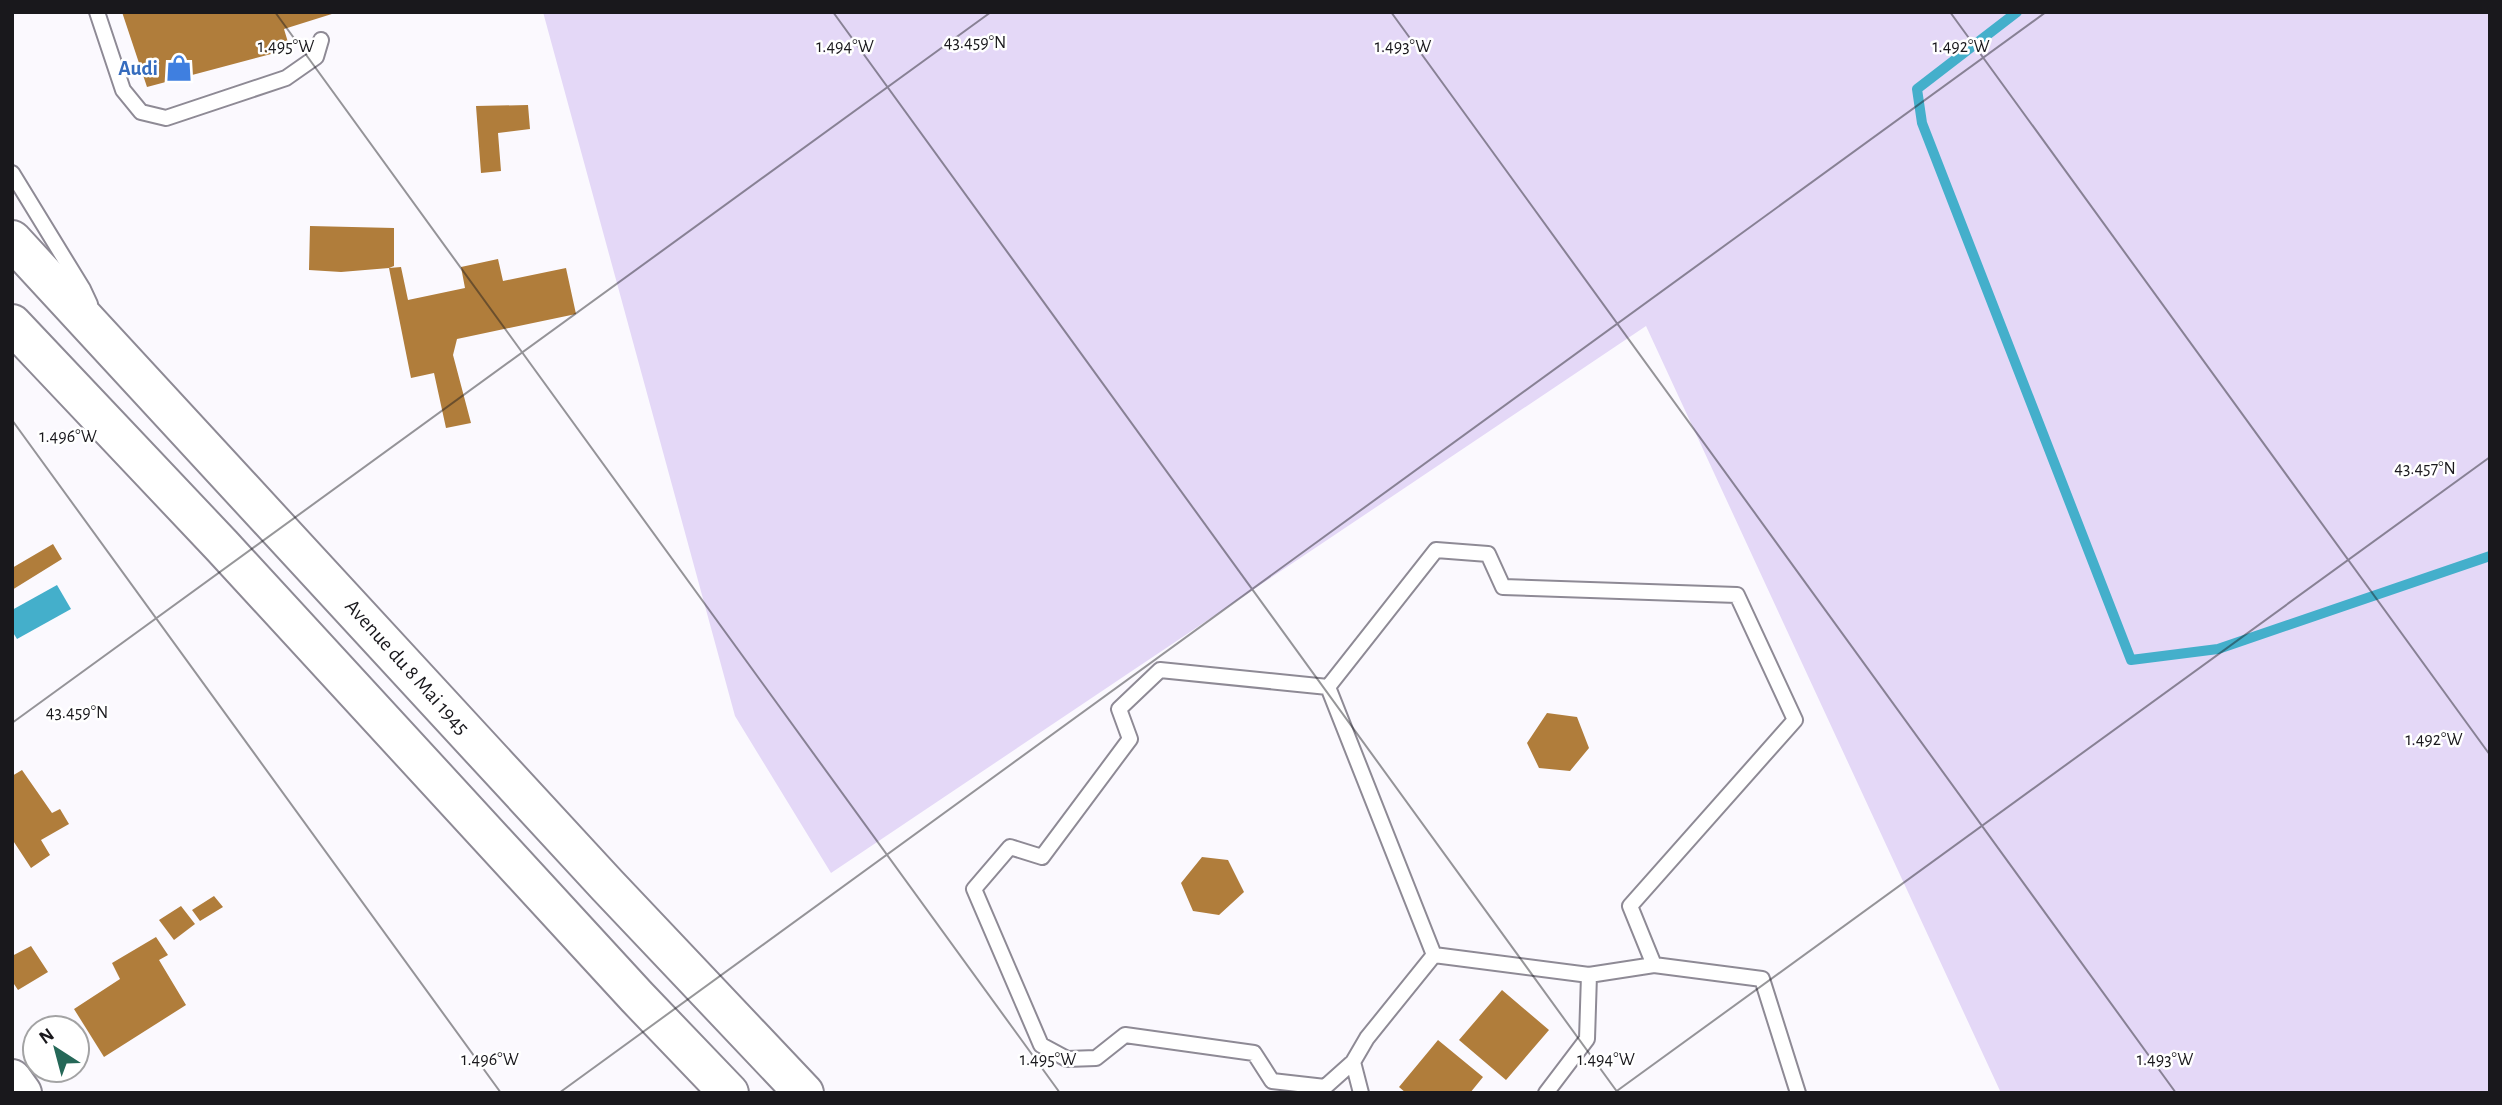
<svg xmlns="http://www.w3.org/2000/svg" width="2502" height="1105" viewBox="0 0 2502 1105" font-family="'Alegreya Sans',sans-serif">
<style>
.green{fill:#e4d8f7}
.water{fill:#44afcb}
.lines{fill:none;stroke-linecap:round;stroke-linejoin:round}
.stream{stroke:#44afcb;stroke-width:10}
.building{fill:#b07d3b}
.lane-casing{stroke:#8e8a95;stroke-width:18}
.secondary-casing{stroke:#8e8a95;stroke-width:42}
.highway-casing{stroke:#8e8a95;stroke-width:42}
.lane{stroke:#fff;stroke-width:14}
.secondary{stroke:#fff;stroke-width:38}
.highway{stroke:#fff;stroke-width:38}
.ticks{fill:none;stroke:#19181c;stroke-width:2;stroke-opacity:0.45}
.labels{text-anchor:middle;dominant-baseline:central;stroke-width:5;stroke-linejoin:round;paint-order:stroke}
.shop-label{font-size:21px;font-weight:bold;fill:#366cbe;stroke:#fff;text-anchor:end}
.street-label{font-size:21px;fill:#19181c;stroke:#fff}
.ticks-label{font-size:18px;text-anchor:middle;fill:#19181c;stroke:#fff;stroke-width:5;stroke-linejoin:round;paint-order:stroke}
</style>
<rect width="100%" height="100%" fill="#fbf9fe"/>
<path class="green" d="M543,12H2490V1093H2001L1646,326L831,873L735,716Z"/>
<path class="water" d="M57,585L71,609L17,639L12,631V610Z"/>
<g class="lines">
<path class="stream" d="M2017,12L1917,89L1922,123L2131,660L2218,649L2490,556"/>
</g>
<path class="building" d="M122,12H335V13L284,29L290,49L147,87Z
M528,105L530,129L498,133L501,171L481,173L476,106Z
M310,226L394,228V266L389,268L401,267L408,300L465,288L461,267L498,259L503,281L566,268L576,314L457,339L453,355L471,423L446,428L434,373L411,378L389,268L341,272L309,270Z
M53,544L62,559L12,590V568Z
M1547,713L1577,717L1589,748L1570,771L1539,768L1527,743Z
M22,770L52,813L60,809L69,824L41,840L50,855L31,868L12,839V776Z
M1202,857L1228,860L1244,892L1219,915L1193,911L1181,883Z
M214,896L223,907L200,921L192,910Z
M181,906L195,924L174,940L159,920Z
M156,937L168,955L159,960L186,1005L104,1057L74,1009L120,979L112,963Z
M31,946L48,972L18,990L12,981V956Z
M1502,990L1549,1030L1506,1080L1459,1040Z
M1438,1040L1483,1077L1470,1093H1406L1399,1087Z"/>
<g class="lines">
<defs>
<path id="lane" d="M97,12L123,90L141,112L166,118L286,78L316,57L321,40
M12,173L83,289L90,304
M1328,687L1160,670L1119,709L1130,739L1042,857L1010,847L974,889L1041,1045L1067,1059L1096,1058L1125,1035L1254,1053L1272,1081L1325,1087L1353,1062
M1434,955L1328,687L1436,550L1488,554L1503,587L1737,595L1795,720L1630,906L1654,965
M1589,975L1654,965L1762,979L1798,1093
M1361,1093L1353,1062L1367,1038L1434,955L1589,975L1587,1039L1546,1093"/>
<path id="secondary" d="M12,1079L22,1093"/>
<path id="highway" d="M12,240L607,885L804,1093
M12,324L222,546L637,997L729,1093"/>
</defs>
<use href="#lane" class="lane-casing"/>
<use href="#secondary" class="secondary-casing"/>
<use href="#highway" class="highway-casing"/>
<use href="#lane" class="lane"/>
<use href="#secondary" class="secondary"/>
<use href="#highway" class="highway"/>
</g>
<path class="ticks" d="M275,12L1060,1093M833,12L1618,1093M1391,12L2176,1093M1950,12L2490,755M12,420L501,1093M12,723L991,12M559,1093L2046,12M1614,1093L2490,457"/>
<defs>
<symbol id="shop-bare" viewBox="-9 -9 18 18"><path d="M-5-2.5h2.3a2.7 3.5 0 0 1 5.4 0H5L5.5 6h-11ZM-1.5-2.5h3a1.5 2.3 0 0 0-3 0Z" fill="#3f7fe0" stroke="#fff" stroke-width="2.5" paint-order="stroke"/></symbol>
</defs>
<g fill-rule="evenodd">
<use href="#shop-bare" x="160" y="49" width="38" height="38"/>
</g>
<g class="labels">
<g class="shop-label">
<text x="158" y="68">Audi</text>
</g>
<g class="street-label">
<text transform="translate(407 667) rotate(48)">Avenue du 8 Mai 1945</text>
</g>
</g>
<g class="ticks-label">
<text x="975" y="48">43.459°N</text>
<text x="286" y="52">1.495°W</text>
<text x="845" y="52">1.494°W</text>
<text x="1403" y="52">1.493°W</text>
<text x="1961" y="52">1.492°W</text>
<text x="68" y="442">1.496°W</text>
<text x="2425" y="474">43.457°N</text>
<text x="77" y="718">43.459°N</text>
<text x="2434" y="745">1.492°W</text>
<text x="490" y="1065">1.496°W</text>
<text x="1048" y="1065">1.495°W</text>
<text x="1606" y="1065">1.494°W</text>
<text x="2165" y="1065">1.493°W</text>
</g>
<rect width="2502" height="1105" fill="none" stroke="#19181c" stroke-width="28"/>
<g transform="translate(56 1049) rotate(324)"><circle r="33" fill="#ffffff" stroke="#a3a3a4" stroke-width="2"/>
<path d="M0-5L12 26L0 18L-12 26Z" fill="#256858"/>
<text y="-10" font-size="19" font-weight="bold" text-anchor="middle" fill="#19181c">N</text>
</g>
</svg>
